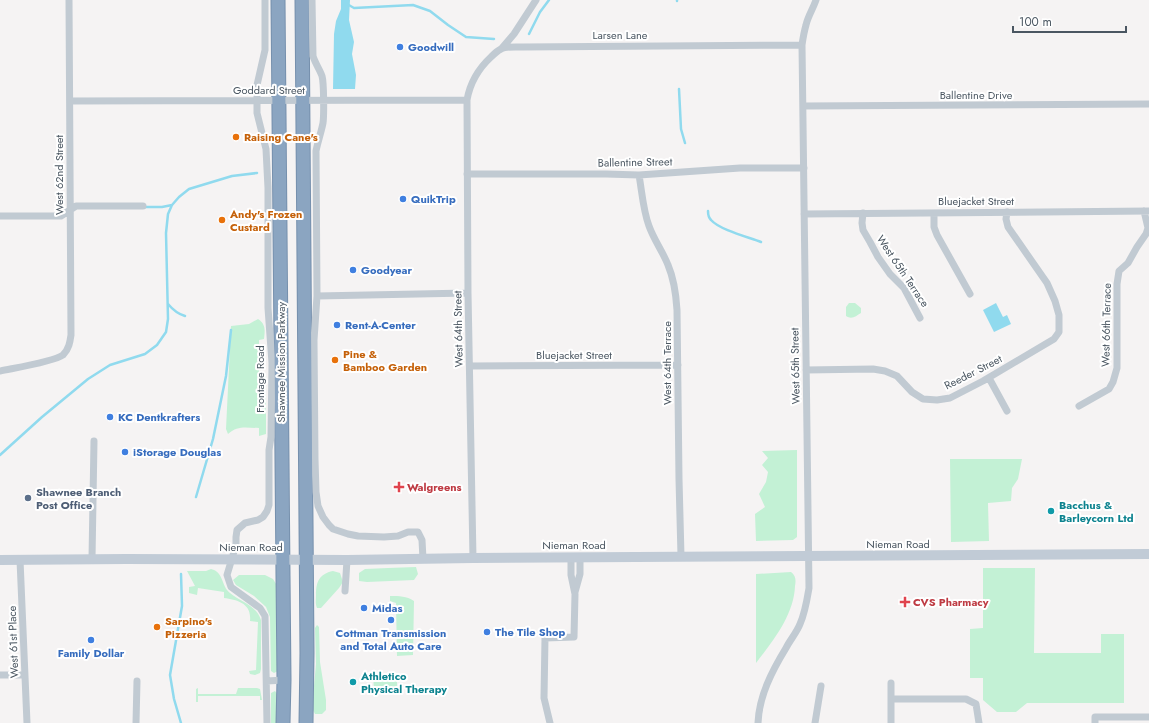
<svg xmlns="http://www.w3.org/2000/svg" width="1149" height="723" viewBox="0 0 1149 723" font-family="Jost,sans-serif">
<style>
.green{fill:#c3f1d5}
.water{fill:#90daee}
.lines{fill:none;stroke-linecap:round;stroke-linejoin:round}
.stream{stroke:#90daee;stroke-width:2.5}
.highway-casing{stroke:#7690ad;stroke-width:15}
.street{stroke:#c1cad2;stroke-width:7}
.secondary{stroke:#c1cbd6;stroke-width:10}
.highway{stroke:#8ba5c1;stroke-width:13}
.shop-dot{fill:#3f7fe0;stroke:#fff;stroke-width:1.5}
.food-dot{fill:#e8710a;stroke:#fff;stroke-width:1.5}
.health-dot{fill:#e0444e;stroke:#fff;stroke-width:1.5}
.service-dot{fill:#5c6f8a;stroke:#fff;stroke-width:1.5}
.culture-dot{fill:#0f9aa8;stroke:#fff;stroke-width:1.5}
.labels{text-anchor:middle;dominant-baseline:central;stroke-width:4;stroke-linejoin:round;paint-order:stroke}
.street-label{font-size:11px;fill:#4a5661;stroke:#fff}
.shop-label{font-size:11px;font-weight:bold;fill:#366cbe;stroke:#fff;text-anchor:start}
.food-label{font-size:11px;font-weight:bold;fill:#c56008;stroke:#fff;text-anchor:start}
.health-label{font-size:11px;font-weight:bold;fill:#be3a42;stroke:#fff;text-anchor:start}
.service-label{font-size:11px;font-weight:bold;fill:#4e5e75;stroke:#fff;text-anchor:start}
.culture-label{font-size:11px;font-weight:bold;fill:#0d838f;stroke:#fff;text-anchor:start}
</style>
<rect width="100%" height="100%" fill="#f5f3f3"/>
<path class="green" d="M849,303H855L861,308V313C856,316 852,320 846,316V307Z
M258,319C266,324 265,331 264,339L259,340V375L266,376V434L259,436V428C246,428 238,425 228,434L226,429L231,326L249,324Z
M797,450V537L793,540L756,541L755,514L765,507L759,494L766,482L768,472L762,465L768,458L762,451Z
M950,459H1022L1018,479L1012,488L1011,501L988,503L989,541L951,542Z
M416,567L418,574L414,580L367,582L359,581V573L365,569L388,568Z
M983,568H1035L1034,653H1101V634H1124V703H1027L1016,712H997L983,700V678H970V629L983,628Z
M211,569C224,572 221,586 230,593C241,602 256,605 261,620V669L260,673L255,675L250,674L249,671L256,670L258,622L250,621C252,603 237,600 224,598V592L198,588L197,595L189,593V587L195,586L187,571H206Z
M333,571L340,573L343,582L339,588L321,608H317C315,603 316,600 316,595C316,582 319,574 333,571Z
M791,572C796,576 796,580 795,586C794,615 773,641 756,663V574Z
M239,575H265L273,579L278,587V671L274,673L271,671L270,617L266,607L254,596L236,585L233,580Z
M390,596C400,596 406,596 414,601L413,655L397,656L396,603L390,601Z
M317,625L319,627L320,662L326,700V710L322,714H315L312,708L316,664L315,628Z
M373,674H397V690H374Z
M198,688V694H236L238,688H257L260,689L262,700H260V696H198V702H196V689Z
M275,691L278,695L277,723H271V693Z"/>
<path class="water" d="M341,0H350L349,20L354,42L352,54L356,75L355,89H333L334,34L336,21L341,9Z
M996,303L1003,317L1007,315L1011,324L994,332L983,310Z"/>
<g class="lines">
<path class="stream" d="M677,0V1
M347,4L354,8L413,5L430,11L448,25L466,37L494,39
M529,34L540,12L549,0
M679,89L681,129L685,143
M144,207H162L172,205
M708,211C708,214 709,218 711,220C720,230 748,237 761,242
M168,304C173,310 178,314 185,316
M0,455L42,417L88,379L110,365L145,354L157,345L166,332L168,319L166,233L168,214L172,205L179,197L189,189L232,176L257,173
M196,497L213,439L226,376L231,330
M181,723L174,699L170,675L182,606L181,574"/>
<defs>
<path id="highway" d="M278,0L283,576L284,680L283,723
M302,0L307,653L306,723"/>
</defs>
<use href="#highway" class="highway-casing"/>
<path class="street" d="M265,0V50L257,85V113L266,149L268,188V308L272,363L271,437L269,450V505L267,511L263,517L258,520L245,523L237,530L236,537V545L227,575L231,587L260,608L265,616L267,723
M312,0L313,56C315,63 320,70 322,76C324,83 324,116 323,123C321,133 318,141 316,151L317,296L314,340L315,459L316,492L318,506L323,517L329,525L333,529L348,534L358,536L384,537L398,536L408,532H418L422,540L423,559
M502,48L514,34L536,0
M70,101L467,100
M803,106L1149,104
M467,174H606L639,175L740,168H804
M639,175C642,192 643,210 649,226C654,240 663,252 668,265C674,279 676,294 677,310L679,479L681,556
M863,213L862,223L863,230L870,242L878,257L890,274L904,288L920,318
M934,213V227L937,235L970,294
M804,214L1149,211
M0,216H61L76,206H143
M317,296L468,293
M470,366L678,365
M806,370L873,369L885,371L897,376L912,392L923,399L937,400L950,398L983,381L1054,339L1059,332V315L1055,301L1047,283L1008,227L1006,219L1007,212
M0,371C14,368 53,362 63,355C69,349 70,342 71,335L69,0
M989,378L1007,411
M1079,406L1109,389L1113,382L1117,368V284L1119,271L1128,263L1137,247L1146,234L1148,228L1144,211
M473,558L468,293L467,100C470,83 478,69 491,57C494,54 497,51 501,49C506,46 516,47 523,47L802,45
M92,559L94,441
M20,560L27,723
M345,591L347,560
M575,592L580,574V557
M0,675H25
M267,681L284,680
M891,683V723
M891,699H966L976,704L979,723
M136,723L137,681
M550,723L544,698L545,638L574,637L575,594L571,575V557
M758,723C759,696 772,671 786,648C790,640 797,632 800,624C805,613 807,600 809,588L802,45C803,38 804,32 806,25C808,16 813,9 816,0
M815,723L821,686
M1095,723V717H1149"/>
<path class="secondary" d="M0,560L126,559L347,560L473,558L1149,554"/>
<use href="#highway" class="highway"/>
</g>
<g class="shop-dot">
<circle cx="400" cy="47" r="4"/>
<circle cx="403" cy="199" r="4"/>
<circle cx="353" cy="270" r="4"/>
<circle cx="337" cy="325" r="4"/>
<circle cx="110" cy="417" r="4"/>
<circle cx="125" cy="452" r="4"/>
<circle cx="364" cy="608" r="4"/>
<circle cx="391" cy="620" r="4"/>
<circle cx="487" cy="632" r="4"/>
<circle cx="91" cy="640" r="4"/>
</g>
<g class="food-dot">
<circle cx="236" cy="137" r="4"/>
<circle cx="222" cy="220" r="4"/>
<circle cx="335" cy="360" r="4"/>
<circle cx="157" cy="627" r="4"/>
</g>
<g class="health-dot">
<path d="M397 481h4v4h4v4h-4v4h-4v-4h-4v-4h4z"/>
<path d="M903 596h4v4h4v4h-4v4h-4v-4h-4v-4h4z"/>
</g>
<circle class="service-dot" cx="28" cy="498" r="4"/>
<g class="culture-dot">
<circle cx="1051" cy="511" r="4"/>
<circle cx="353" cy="682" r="4"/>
</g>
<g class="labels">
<g class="street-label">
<text x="620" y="35">Larsen Lane</text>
<text x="269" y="90">Goddard Street</text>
<text x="976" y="95">Ballentine Drive</text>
<text transform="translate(635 162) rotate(-1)">Ballentine Street</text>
<text transform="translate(59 175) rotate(-90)">West 62nd Street</text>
<text x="976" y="201">Bluejacket Street</text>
<text transform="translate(903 271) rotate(56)">West 65th Terrace</text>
<text transform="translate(1106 325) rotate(-89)">West 66th Terrace</text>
<text transform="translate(458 329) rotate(-91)">West 64th Street</text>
<text x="574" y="355">Bluejacket Street</text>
<text transform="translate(281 362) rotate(-90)">Shawnee Mission Parkway</text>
<text transform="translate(667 363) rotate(-90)">West 64th Terrace</text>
<text transform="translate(795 366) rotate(-91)">West 65th Street</text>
<text transform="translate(973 372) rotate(-27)">Reeder Street</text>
<text transform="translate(260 379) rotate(-90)">Frontage Road</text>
<text x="898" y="544">Nieman Road</text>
<text x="574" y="545">Nieman Road</text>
<text x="251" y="547">Nieman Road</text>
<text transform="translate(13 642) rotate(-92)">West 61st Place</text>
</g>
<g class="shop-label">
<text x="408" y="47">Goodwill</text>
<text x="411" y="199">QuikTrip</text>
<text x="361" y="270">Goodyear</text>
<text x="345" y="325">Rent-A-Center</text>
<text x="118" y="417">KC Dentkrafters</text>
<text x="133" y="452">iStorage Douglas</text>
<text x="372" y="608">Midas</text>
<text x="495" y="632">The Tile Shop</text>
<text x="391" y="633" text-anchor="middle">Cottman Transmission<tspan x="391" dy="13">and Total Auto Care</tspan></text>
<text x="91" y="653" text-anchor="middle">Family Dollar</text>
</g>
<g class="food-label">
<text x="244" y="137">Raising Cane's</text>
<text x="230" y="214">Andy's Frozen<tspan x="230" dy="13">Custard</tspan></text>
<text x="343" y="354">Pine &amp;<tspan x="343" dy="13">Bamboo Garden</tspan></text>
<text x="165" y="621">Sarpino's<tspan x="165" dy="13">Pizzeria</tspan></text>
</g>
<g class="health-label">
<text x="407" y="487">Walgreens</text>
<text x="913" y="602">CVS Pharmacy</text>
</g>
<g class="service-label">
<text x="36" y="492">Shawnee Branch<tspan x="36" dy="13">Post Office</tspan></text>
</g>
<g class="culture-label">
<text x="1059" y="505">Bacchus &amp;<tspan x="1059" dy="13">Barleycorn Ltd</tspan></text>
<text x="361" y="676">Athletico<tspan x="361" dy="13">Physical Therapy</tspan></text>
</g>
</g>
<path d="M1013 26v6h113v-6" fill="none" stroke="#4a5661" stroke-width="2"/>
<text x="1019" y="26" font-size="12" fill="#4a5661" stroke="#ffffff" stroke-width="3" paint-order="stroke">100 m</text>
</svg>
